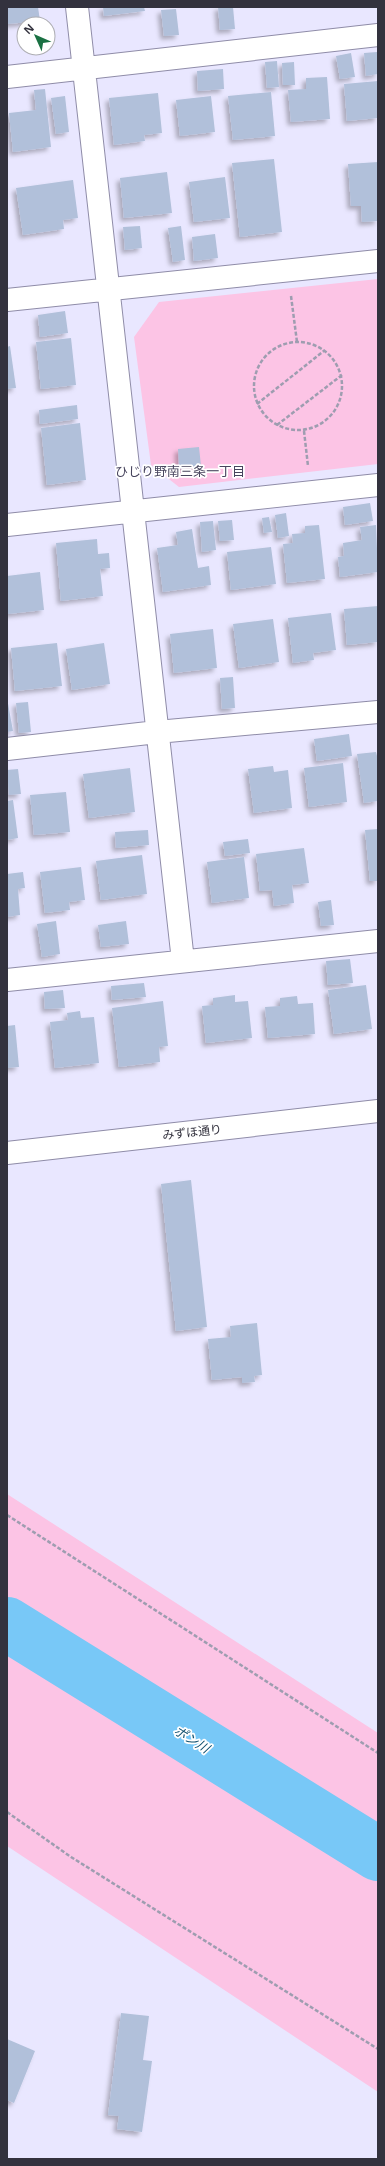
<svg xmlns="http://www.w3.org/2000/svg" width="385" height="2166" viewBox="0 0 385 2166" font-family="'Open Sans','Noto Sans JP',sans-serif">
<style>
.green{fill:#fcc4e5}
.lines{fill:none;stroke-linecap:round;stroke-linejoin:round}
.river{stroke:#78c8f7;stroke-width:54}
.building{fill:#b1c0da;filter:url(#shadow)}
.minor-casing{stroke:#8f8ca8;stroke-width:24}
.path{stroke:#9e9db0;stroke-width:2.5;stroke-dasharray:4 2;stroke-linecap:butt}
.minor{stroke:#fff;stroke-width:22}
.labels{text-anchor:middle;dominant-baseline:central;stroke-width:3.5;stroke-linejoin:round;paint-order:stroke}
.street-label{font-size:12px;fill:#33323e;stroke:#fff}
.neighbourhood-label{font-size:13px;fill:#47445d;stroke:#fff}
.water-label{font-size:13px;font-style:italic;fill:#0f4f6e;stroke:#fff}
</style>
<defs>
<filter id="shadow"><feDropShadow dx="-3.5" dy="3.5" stdDeviation="2" flood-color="#0004"/></filter>
</defs>
<rect width="100%" height="100%" fill="#e9e7ff"/>
<path class="green" d="M378,279V464L179,487L151,465L134,337L159,302Z
M7,1494L378,1733V2092L7,1846Z"/>
<g class="lines">
<path class="river" d="M7,1624L378,1854"/>
</g>
<path class="building" d="M7,7H38L40,21L7,24Z
M103,7H144L145,11L104,16Z
M218,7H233L235,29L220,30Z
M176,9L179,35L164,36L161,10Z
M377,52L378,74L366,76L364,53Z
M351,53L355,77L340,79L336,56Z
M277,61L279,87L267,88L265,62Z
M294,62L295,85H283L282,63Z
M223,69L224,89L198,91L197,71Z
M327,77L330,119L291,122L288,90L306,89V78Z
M378,81V118L347,121L344,84Z
M45,89L51,147L13,152L9,113L36,110L34,90Z
M271,92L275,136L233,140L228,96Z
M158,93L162,133L144,135L145,141L114,145L109,98Z
M65,96L69,132L56,134L51,98Z
M211,96L215,132L180,136L176,100Z
M274,159L282,232L240,237L232,163Z
M378,162V221L362,222L361,206H351L348,164Z
M167,172L172,213L124,218L120,178Z
M225,177L230,218L194,222L189,182Z
M73,180L78,218L63,220L64,229L23,235L16,188Z
M140,226L142,248L125,250L123,227Z
M181,226L185,260L173,262L168,228Z
M215,234L218,258L194,261L192,237Z
M65,311L68,333L40,337L38,315Z
M71,338L76,385L41,389L36,342Z
M10,346L16,388L7,389V347Z
M77,405L78,419L40,424L39,410Z
M80,423L86,480L47,485L41,428Z
M199,447L201,466L179,469L178,449Z
M370,503L373,521L345,525L343,507Z
M286,513L289,536L278,538L275,515Z
M269,517L272,532L264,533L262,518Z
M232,520L234,540L220,541L218,521Z
M213,521L216,550L202,552L200,522Z
M319,525L325,579L287,583L283,544L293,543L292,534L305,533V526Z
M376,525L378,572L340,577L338,557L344,556L343,543L362,540L360,527Z
M192,529L198,568L209,566L211,585L163,592L157,548L178,545L176,532Z
M97,539L98,554L109,553L110,568L100,569L103,596L61,601L56,543Z
M271,547L276,584L231,590L227,552Z
M40,572L44,610L8,614L7,576Z
M378,606V642L347,645L344,609Z
M331,613L336,650L313,653L314,660L293,663L288,618Z
M273,619L279,662L239,668L233,624Z
M213,629L217,668L174,673L170,634Z
M57,643L62,686L15,691L11,648Z
M104,643L110,684L72,690L66,649Z
M233,677L235,708L222,709L220,678Z
M7,698L13,731L7,732Z
M28,702L31,732L19,733L16,703Z
M349,734L352,756L317,761L314,739Z
M376,752L378,760V801L364,803L357,754Z
M343,763L347,802L309,807L304,768Z
M273,766L274,772L288,770L292,808L254,813L248,769Z
M130,768L135,812L89,818L83,774Z
M18,769L21,794L9,795L7,770Z
M66,792L70,832L34,835L30,795Z
M13,800L18,838L7,840V801Z
M378,829V881H370L365,830Z
M148,830L149,845L116,848L115,832Z
M248,839L250,853L225,856L223,842Z
M304,848L309,883L292,885L294,903L274,906L272,890L260,891L256,854Z
M142,855L147,894L101,900L96,861Z
M244,857L249,898L212,903L207,862Z
M81,867L85,900L69,902L70,910L45,913L40,872Z
M23,872L25,888L18,889L20,915L7,917V874Z
M331,900L334,925L321,926L318,902Z
M56,921L60,954L42,957L37,924Z
M126,921L129,944L101,947L98,925Z
M350,959L353,983L328,985L326,961Z
M144,983L146,997L112,1000L111,986Z
M366,985L372,1029L334,1034L328,990Z
M63,990L65,1008L45,1009L44,992Z
M235,995V1002L248,1001L252,1038L206,1043L202,1006L213,1005V998Z
M297,996L298,1004L313,1003L315,1034L268,1038L265,1007L280,1006V998Z
M163,1001L168,1046L159,1047L160,1062L119,1067L112,1008Z
M80,1011L81,1018L94,1017L99,1063L55,1068L50,1022L68,1020L67,1013Z
M15,1025L19,1067L7,1068V1026Z
M191,1180L207,1327L176,1331L161,1184Z
M257,1323L262,1375L254,1376L255,1382L242,1383V1377L212,1380L208,1339L231,1337L230,1326Z
M121,2013L149,2016L143,2060L152,2061L142,2132L117,2129L119,2116L108,2115Z
M7,2039L35,2051L14,2103L7,2100Z"/>
<g class="lines">
<defs>
<path id="minor" d="M77,7L183,961
M7,77L378,35
M7,300L378,261
M7,525L378,485
M7,749L157,732L378,712
M7,980L378,941
M7,1153L378,1111"/>
</defs>
<use href="#minor" class="minor-casing"/>
<path class="path" d="M291,296L297,342
M254 386a44 44 0 1 1 88 0a44 44 0 1 1-88 0Z
M257,404L325,350
M277,425L342,375
M304,431L308,466
M7,1515L378,1753
M7,1812L71,1857L378,2049"/>
<use href="#minor" class="minor"/>
</g>
<g class="labels">
<g class="street-label">
<text transform="translate(192 1132) rotate(-6)">みずほ通り</text>
</g>
<g class="neighbourhood-label">
<text x="180" y="471">ひじり野南三条一丁目</text>
</g>
<g class="water-label">
<text transform="translate(192 1739) rotate(32)">ポン川</text>
</g>
</g>
<rect width="385" height="2166" fill="none" stroke="#33323e" stroke-width="16"/>
<g transform="translate(36 36) rotate(315)"><circle r="19" fill="#ffffff" stroke="#adadb2"/>
<path d="M0-3L7 15L0 10L-7 15Z" fill="#1a7143"/>
<text y="-6" font-size="11" font-weight="bold" text-anchor="middle" fill="#33323e">N</text>
</g>
</svg>
